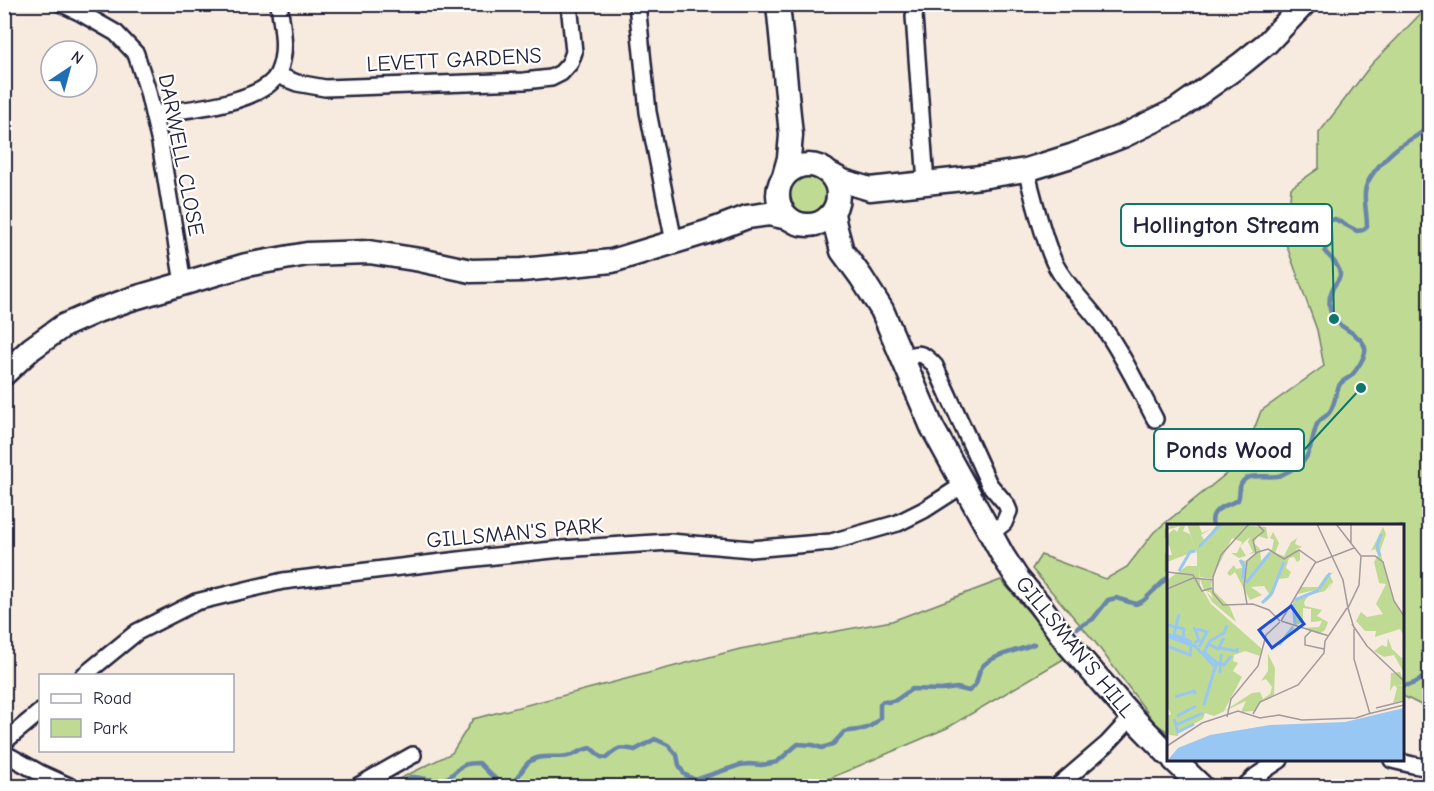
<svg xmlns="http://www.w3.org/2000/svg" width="1434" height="791" viewBox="0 0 1434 791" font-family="'Comic Neue',sans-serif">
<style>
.green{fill:#bfdb93;stroke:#707e67;stroke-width:1.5}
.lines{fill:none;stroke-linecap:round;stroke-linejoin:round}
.stream{stroke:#6985aa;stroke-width:4.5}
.street-casing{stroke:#22223b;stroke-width:20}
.secondary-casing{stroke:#22223b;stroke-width:27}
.street{stroke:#fff;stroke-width:15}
.secondary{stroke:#fff;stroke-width:22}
.labels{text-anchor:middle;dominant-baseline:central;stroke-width:4.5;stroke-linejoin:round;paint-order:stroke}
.street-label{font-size:22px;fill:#22223b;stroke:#fff}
.inset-river{fill:none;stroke:#99c7f4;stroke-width:3}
.inset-road{fill:none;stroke:#a29a9d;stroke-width:1.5}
.view{fill:#1d4ed8;fill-opacity:0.15;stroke:#1d4ed8;stroke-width:3}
.inset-edge{fill:none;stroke:#22223b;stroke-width:3}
.leader{fill:none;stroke:#0f766e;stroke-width:2}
.callout-dot{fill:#0f766e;stroke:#fff;stroke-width:2}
.callout{fill:#fff;stroke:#0f766e;stroke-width:2}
.callout-label{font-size:24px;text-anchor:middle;font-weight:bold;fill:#22223b}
</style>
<rect width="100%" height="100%" fill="#f7eadf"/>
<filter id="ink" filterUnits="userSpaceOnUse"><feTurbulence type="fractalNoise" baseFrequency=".0167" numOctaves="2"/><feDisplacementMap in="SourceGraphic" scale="12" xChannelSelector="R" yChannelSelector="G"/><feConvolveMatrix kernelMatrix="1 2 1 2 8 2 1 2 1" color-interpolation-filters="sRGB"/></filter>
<g filter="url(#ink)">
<path class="green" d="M1429,5V709L1403,696L1402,526H1168V732L1155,723L1095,642L1032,569L1041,555L1106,579L1127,567L1154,532L1242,461L1261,411L1324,366L1317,330L1286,244L1291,188L1319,168V133L1371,65Z
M786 196a22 22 0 1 1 44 0a22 22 0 1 1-44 0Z
M1001,580L1067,657L947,728L812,786H385L452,753L473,719L740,649L892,621Z"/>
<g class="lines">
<path class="stream" d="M1213,526C1208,508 1227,506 1238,500C1240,495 1239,492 1240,487C1244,469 1270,480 1281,475C1312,461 1307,456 1316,427C1318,419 1323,419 1328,414C1335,407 1335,393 1340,384C1343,380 1347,379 1351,376C1356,371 1367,355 1365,348C1362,333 1334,327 1331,313C1329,306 1329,297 1332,290C1334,283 1343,278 1339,270C1337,263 1330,257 1325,252L1328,226L1331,220L1335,219L1357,231L1363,230L1367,226C1367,215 1364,203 1365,192C1366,176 1392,150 1406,142C1417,135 1424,134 1430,120
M1077,628L1093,619L1108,600L1116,598L1136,604L1143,601L1168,577
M1402,685C1413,687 1422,678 1430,672
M401,786L405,781L411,777C420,777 437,782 445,779C461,771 456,763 479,763C488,771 499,787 512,784C518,778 521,771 526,765C537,752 555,759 568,756C577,755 580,749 591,748L601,757L606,758C618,748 619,746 635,750L655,739L668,745L677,755L679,765L684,774L695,780L740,765L749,764L762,765L777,762L798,744L813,745L822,748L833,744L844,732C860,729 867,732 880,718V704L883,701L888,702L896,700L912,689L941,690L957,688L969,691C981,682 975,677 982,667C991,655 1019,651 1034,644"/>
<defs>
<path id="street" d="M62,4L81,13L116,33L136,54L147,88L160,143L183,283
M637,4L648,112L674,242
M918,4L914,16L926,183
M277,75L297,83L325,88L524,81L551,78L561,73L570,63L574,52L569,4
M153,114C183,110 264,104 278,73C288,51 282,27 279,4
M1026,170C1034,199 1042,235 1054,262C1065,285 1086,303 1101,324C1122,353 1138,387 1155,419
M903,358C919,352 923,352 935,366L989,484L1006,504L1009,511L1004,523L990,534
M83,676L137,632L196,602L283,581L476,558L562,549L670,542L751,549L831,542L898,523L924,510L963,485
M4,742L40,712
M4,753L40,773L69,786
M1392,760L1413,765L1430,768
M358,786L413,755
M1058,786L1107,744L1132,717
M1245,786L1256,776L1280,760"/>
<path id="secondary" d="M778,4L791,135L789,158L784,176
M778 195a30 30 0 1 1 60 0a30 30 0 1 1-60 0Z
M830,174L843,181L870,189L981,177L1026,170L1071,156L1123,136L1176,110L1241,64L1267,43L1304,4
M833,213L835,225L842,251L861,277L882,310L932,427L1003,556L1018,579L1039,604L1068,644L1132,717L1168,754
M4,374L31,349L63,326L97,311L131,299L246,265L307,254L369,252L420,260L471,271L522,270L612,261L707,232L747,217L769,214L788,218
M1174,760L1201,786"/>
</defs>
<use href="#street" class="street-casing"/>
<use href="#secondary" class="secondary-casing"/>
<use href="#street" class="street"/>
<use href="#secondary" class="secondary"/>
</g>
</g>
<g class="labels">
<g class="street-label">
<text transform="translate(454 60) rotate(-3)">LEVETT GARDENS</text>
<text transform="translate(181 155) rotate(79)">DARWELL CLOSE</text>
<text transform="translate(515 533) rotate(-5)">GILLSMAN'S PARK</text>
<text transform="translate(1075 647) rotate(51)">GILLSMAN'S HILL</text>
</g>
</g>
<g transform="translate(1167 524)">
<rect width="237" height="237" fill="#f7eadf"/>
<path d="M0,0H19L16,7L23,10L29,27L0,38V31H5L2,21L0,24V11L7,5L10,8L13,2L0,6L3,2ZM20,0L32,1L35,9L45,4L34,11L38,17L50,0L99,3L101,15L91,12L87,19L93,25L94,37L105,25L107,16L103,14L106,8L112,19L108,29L117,32L124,18L130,14L128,20L135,23L128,26H133V36L130,38L127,33L122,34L119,44L124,48L121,54L111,55L105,72L97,80L103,71L97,62L84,63L95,71L83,76L68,48L63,52L60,49L67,41L69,45L75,44L72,36L80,37L88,29L81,30L86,28L81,18L83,13L73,22L79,32L72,34L64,29H70L75,18L65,14L45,55L33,53L32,43L33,61L44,80L95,125L93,132L78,127L67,131L66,137L71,139L66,147L75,153L57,187L85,169L93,168L96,175L103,170L105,163L99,155L94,157L101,147V130L108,144L107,171L93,178L87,187L74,188L79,177L47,192L38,189L36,195L11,208V212L2,211L0,207V192L4,190L0,182V56L20,42H30V30L32,36ZM216,3L219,10L213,27L225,72L237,93V112L233,105L208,113L209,107H198L189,97L194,88L200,93L216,90L209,80L219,60L212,59L207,38L211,31L208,25L204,27ZM167,48L163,51L166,58L161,67L165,58L158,67L142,71L137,78L138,82L155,86L150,92L161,98L158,106L152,110L135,104L152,103L155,97L144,98V85L136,84V98L127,102L112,121L127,100L126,77L153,65L131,70L134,63H151L159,51ZM33,55L45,57L44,64L63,83L69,98L45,78L39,67L46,75L44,69L37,66ZM221,114L225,125L237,136V149L227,131L217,133L207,127L215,121L220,123ZM233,148L235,153L237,149V161L230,162H237V176L226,179L230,164L227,161L223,167L224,149Z" fill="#bfdb93"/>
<path d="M237,184V237H0L11,224L43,211L103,201L178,198Z" fill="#99c7f4"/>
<path class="inset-river" d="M32,23L54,0M213,32L210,22L214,10M73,36L77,41L76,55M12,47L23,28L28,27M79,59L103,29M152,65L163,49M128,76L152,66M95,79L105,69L117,38M126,80L128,100M12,90L9,103L17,105L16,114L25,118M0,101L9,103L7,111L15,114M30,105L40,108L32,123M0,110L28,122L48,143L37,181M0,112L24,121M27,119L32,116L27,103M42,120L51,125L57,114M112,121L126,103M0,122L23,131L24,120M53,124L70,127V124M38,129L50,139L47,148M36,130L43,117L57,109L60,101M50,139L57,141L64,132M53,149L54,130M8,173L27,167L29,170M10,192L29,182M7,195L9,201L36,189M9,203L11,208L27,200"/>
<path class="inset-road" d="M82,0L54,31L46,53V69L56,81L86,80L102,86L113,97M150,0L176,56L181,84M169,0L194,32L192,61L181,84L187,104M184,20V0M89,29L86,16L97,7L90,0M194,32H208L216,38L227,77L237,92M0,48L26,51L35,67L45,64M0,65L26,54L46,56M80,80L77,63L80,37L91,28L101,25L117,35L132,26L149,38M114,97L148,39L187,24M114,97L162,112M185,100L200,122L237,157M187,105V135L203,190M144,107L138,113V121L157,125M209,184L237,177M86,190L93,178L131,161L157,129L158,117L180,84M201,190L237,181M60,193L64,175L91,142L99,111L113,98M0,222L35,199L71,187L93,194L112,191L135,196L189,194L204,189"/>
<path class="view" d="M124,82L137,100L105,124L92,106Z"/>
<rect width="237" height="237" class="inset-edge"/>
</g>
<path class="leader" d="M1334 319L1332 225M1361 388L1304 450"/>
<g class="callout-dot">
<circle cx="1334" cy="319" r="6"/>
<circle cx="1361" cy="388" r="6"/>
</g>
<g class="callout">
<rect x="1121" y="204" width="211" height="42" rx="6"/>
<rect x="1154" y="429" width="150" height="42" rx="6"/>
</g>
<g class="callout-label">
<text x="1226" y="233">Hollington Stream</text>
<text x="1229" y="458">Ponds Wood</text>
</g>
<rect width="1434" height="791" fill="none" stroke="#fff" stroke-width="24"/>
<rect x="12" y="12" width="1410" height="767" fill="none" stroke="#22223b" stroke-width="2" filter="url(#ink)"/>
<rect x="39" y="674" width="195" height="78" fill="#ffffff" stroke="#a7a7b1" stroke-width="1.5"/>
<rect x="51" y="694" width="30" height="9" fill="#ffffff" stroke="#a7a7b1" stroke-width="1.5"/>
<text x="93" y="704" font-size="18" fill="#22223b">Road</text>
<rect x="51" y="719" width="30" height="18" fill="#bfdb93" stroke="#a7a7b1" stroke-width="1.5"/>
<text x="93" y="734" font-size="18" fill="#22223b">Park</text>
<g transform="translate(69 69) rotate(36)"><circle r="28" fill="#ffffff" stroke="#a7a7b1" stroke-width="1.5"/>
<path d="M0-4.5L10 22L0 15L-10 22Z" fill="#1f6fb2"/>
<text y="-9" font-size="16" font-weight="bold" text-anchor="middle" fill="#22223b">N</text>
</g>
</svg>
